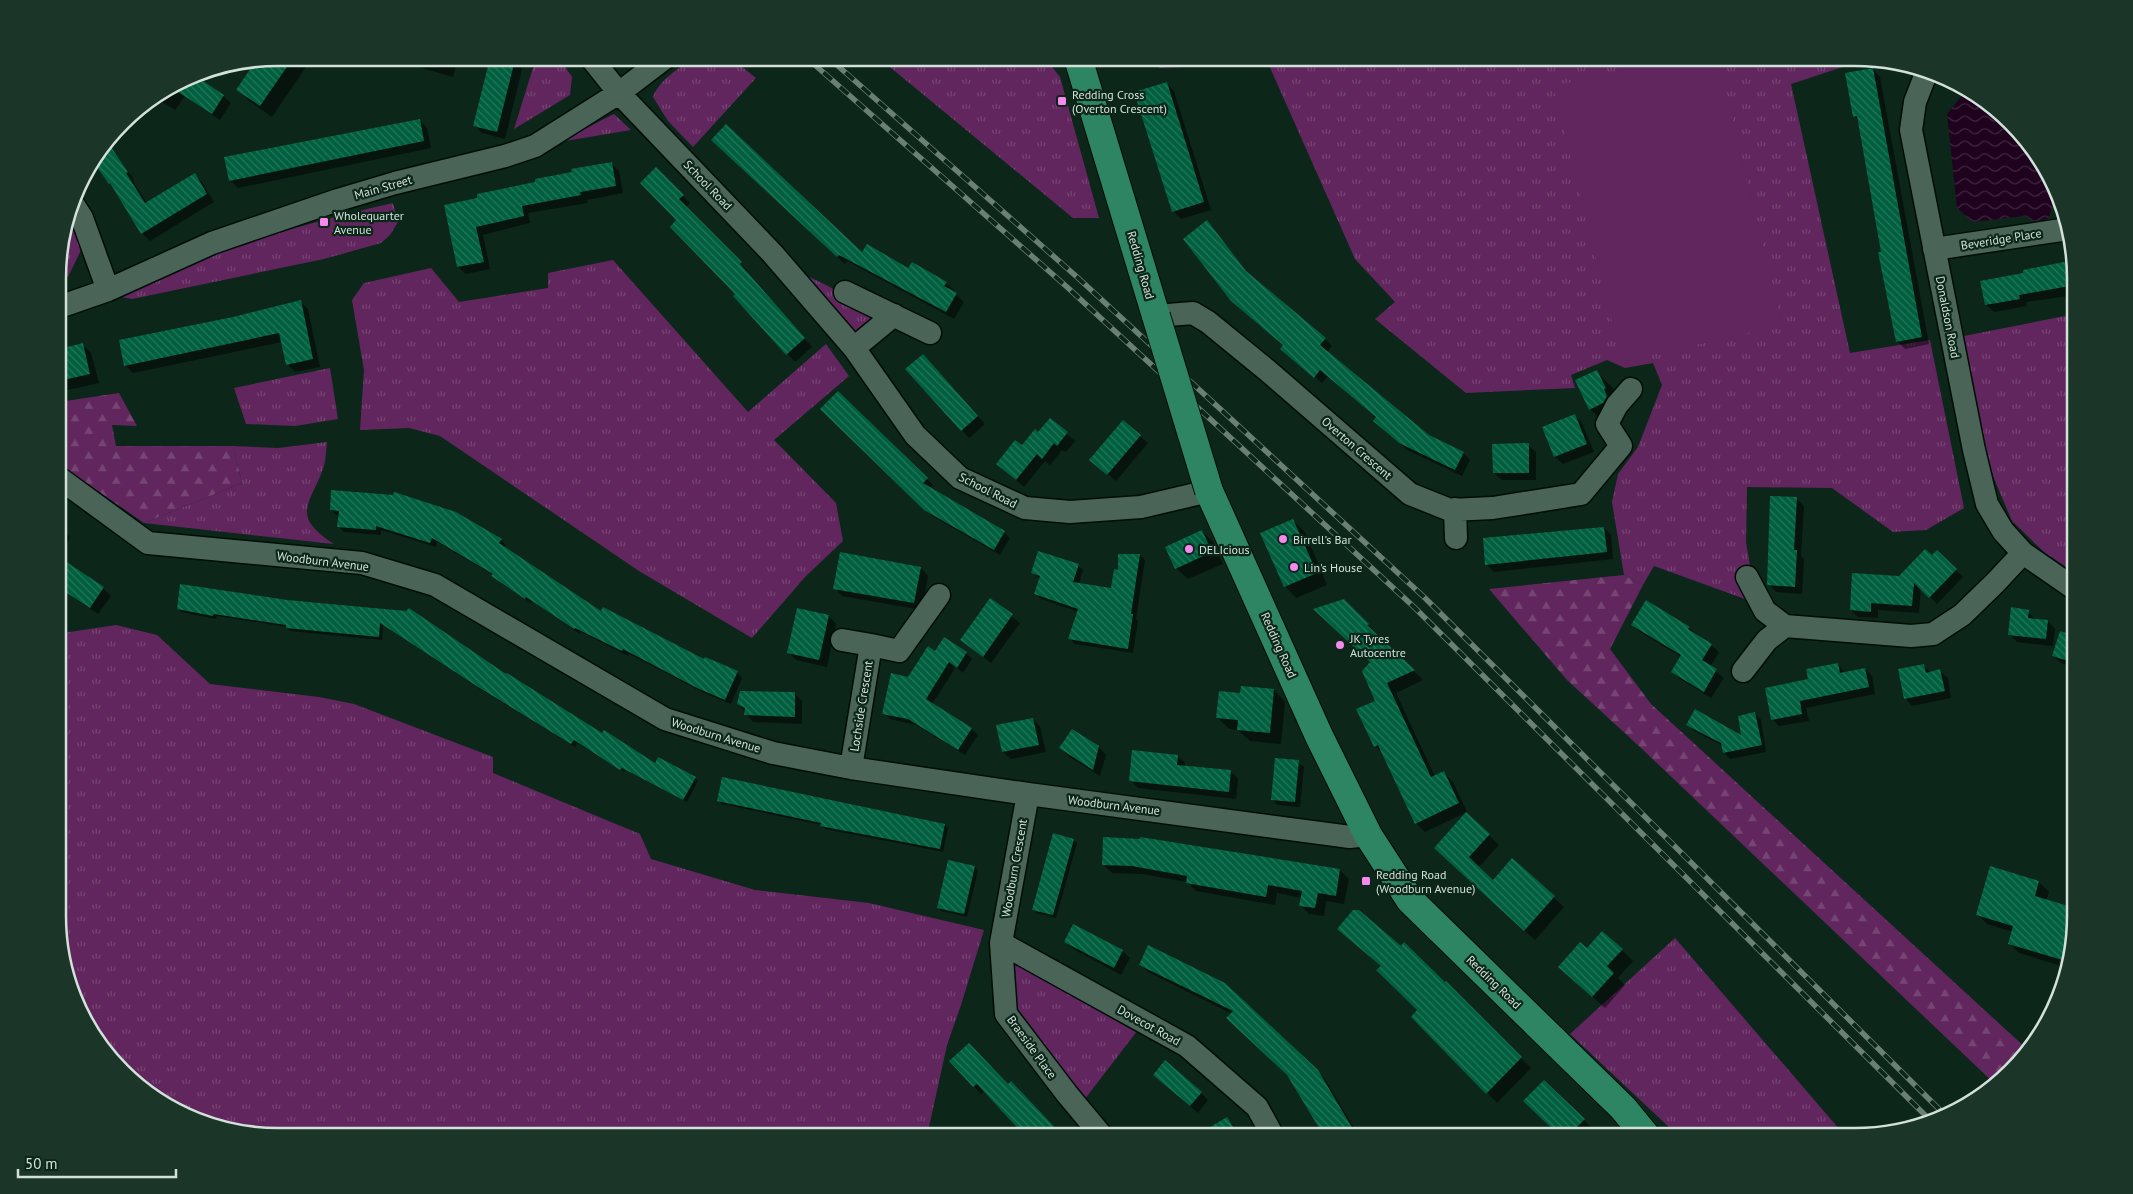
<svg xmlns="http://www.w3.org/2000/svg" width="2133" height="1194" viewBox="0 0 2133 1194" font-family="'PT Sans',sans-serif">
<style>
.grass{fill:url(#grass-tufts)}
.forest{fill:url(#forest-firs)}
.pitch{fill:#61265e}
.water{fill:url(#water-waves)}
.shadow{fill:#0007}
.building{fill:url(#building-back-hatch)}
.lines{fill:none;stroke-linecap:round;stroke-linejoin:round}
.minor-casing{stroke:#000e06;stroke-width:25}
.major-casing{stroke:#000e06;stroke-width:30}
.minor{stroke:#4a6457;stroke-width:22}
.major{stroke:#2d8564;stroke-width:28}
.rail-casing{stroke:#6a7f75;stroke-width:5.5}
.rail{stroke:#0c261a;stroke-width:4;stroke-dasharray:11;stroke-linecap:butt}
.major-bridge-casing{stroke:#000e06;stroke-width:30;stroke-linecap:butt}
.major-bridge{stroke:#2d8564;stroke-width:28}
.poi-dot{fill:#f589ee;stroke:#0c261a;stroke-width:2}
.labels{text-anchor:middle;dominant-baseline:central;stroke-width:4.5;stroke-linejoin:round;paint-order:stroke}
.poi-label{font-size:12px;fill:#d2e1d9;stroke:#0c261a;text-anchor:start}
.street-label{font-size:12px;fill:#d2e1d9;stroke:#0c261a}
.rim{fill:none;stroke:#d2e1d9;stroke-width:2.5}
</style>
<defs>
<pattern id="grass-tufts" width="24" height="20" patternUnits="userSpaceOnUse" patternTransform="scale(1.25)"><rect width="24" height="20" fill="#61265e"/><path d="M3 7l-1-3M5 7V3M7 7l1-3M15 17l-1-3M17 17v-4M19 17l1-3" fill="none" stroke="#774574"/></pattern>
<pattern id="forest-firs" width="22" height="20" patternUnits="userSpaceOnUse" patternTransform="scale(1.25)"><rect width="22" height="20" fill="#61265e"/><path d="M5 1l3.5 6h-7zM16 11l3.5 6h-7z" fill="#774574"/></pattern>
<pattern id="water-waves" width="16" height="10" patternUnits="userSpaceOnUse" patternTransform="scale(1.25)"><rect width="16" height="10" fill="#1f021e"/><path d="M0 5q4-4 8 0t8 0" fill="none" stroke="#3f273e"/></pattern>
<pattern id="building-back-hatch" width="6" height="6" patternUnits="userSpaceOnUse" patternTransform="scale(1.25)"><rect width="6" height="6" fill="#005f3f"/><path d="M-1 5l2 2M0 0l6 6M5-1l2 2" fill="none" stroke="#24765a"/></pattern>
</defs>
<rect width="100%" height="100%" fill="#0c261a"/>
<path class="grass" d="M536,58H559L572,77L570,95L514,129Z
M694,58H731L756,78L693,147L668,121L653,97C660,79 678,69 694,58Z
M879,58H1045L1060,77L1099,218H1073Z
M1193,58H1853L1864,60L1791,84L1850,353L1930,340L1964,508L1926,530L1893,532L1832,488L1747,487L1746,542L1756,603L1654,566L1643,585L1624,575L1612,502L1618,474L1638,447L1662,385L1653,363L1625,368L1607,360L1571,375L1575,388L1466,393L1375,319L1395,302L1355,259L1268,63L1159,68L1158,60Z
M614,114L631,130L559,142Z
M393,203L398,222L390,235L381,243L324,259L132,299L111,295C148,282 184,265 221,252C277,232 335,216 393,203Z
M68,221L82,248L68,277L59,280V250Z
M613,260L748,412L826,344L849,376L774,440L836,503L843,541L806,576L752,638L639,571L440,436L409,428L360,430L364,370L352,300L364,283L431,268L459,302L548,288V273Z
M807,276C838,290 851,298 875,321L866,335L848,331Z
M2075,314V573L2044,552L2012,521L1993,476L1980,429L1964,336Z
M330,368L338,419L295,426L246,424L234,388Z
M327,442C326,450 326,458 324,466C311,504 289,515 334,544L144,523L242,483L233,446L278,448Z
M116,625L157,635L210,684L319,697L354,704L493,757V773L640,834L651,859L755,890L869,903L984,930L961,1005L947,1045L927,1136H278L222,1129L168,1107L95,1038L59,944V631L63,633Z
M1675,938L1834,1123L1845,1136H1675L1672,1130L1570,1034Z
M1001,943L1144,1022L1078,1108L1006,1014Z"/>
<path class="forest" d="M119,393L137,426L112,425L116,446H233L242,483L144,523L59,464V402Z
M1624,575L1643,585L1610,649L1651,704L2028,1050L2011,1072L1995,1084L1641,748L1567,680L1489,589Z"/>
<path class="pitch" d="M1681,58H1717L1782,325L1622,362L1553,86Z"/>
<path class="water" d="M1964,93L1976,98L2038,156L2062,205L2052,206L2049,218L2035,222L2025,216L1973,222L1957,208L1947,114Z"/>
<path class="shadow" d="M279,58H312L272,117L249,101L238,90L257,62Z
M387,58H458L453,77Z
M492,58L515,61L522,69L505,139L482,133L474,125Z
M1873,69L1880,77L1929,344L1905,349L1897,341L1859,122L1854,116Z
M192,75L223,96L231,103L220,120L185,96L175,110L156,98L178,84L183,89Z
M1166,83L1174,91L1211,210L1181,219L1173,211Z
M420,120L427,128L431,148L238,188L230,180Z
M109,144L134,180L133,181L147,203L194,175L202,182L214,202L150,241L142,233L116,190L95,162Z
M721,147L863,254L946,283L954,290L953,292L964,302L954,319L847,261L845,264Z
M611,163L619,171L623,193L587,200L588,203L528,213L530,223L483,235L490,269L466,274L458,267L445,206L479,199Z
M656,168L690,203L686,207L748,271L746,273L812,347L795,362L735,296L737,294L678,220Z
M2075,262V295L2026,302L2027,306L1994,312L1986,305L1982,282L2025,274L2024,271Z
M1250,276L1325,339L1332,346L1327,352L1428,437L1463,453L1470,460L1462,476L1407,450L1381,428L1377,418L1328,376L1322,383L1289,356Z
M300,302L308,309L320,367L295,372L287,364L282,342L133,373L125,365Z
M59,340L66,348L82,344L91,353L99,383L59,392Z
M930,363L985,424L969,438L907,370Z
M1597,372L1612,387L1620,404L1605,424L1590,409Z
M838,392L933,485L930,488L1004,532L1010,538L1000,555L932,516L822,409Z
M1574,415L1582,423L1594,452L1563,464L1555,457Z
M1050,420L1075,441L1066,452L1062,450L1050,465L1045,461L1024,487L998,464L1038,434Z
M1123,422L1148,443L1116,481L1099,467Z
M1528,445L1536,452V480H1502L1494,473Z
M332,492L501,540L506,545L504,548L602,612L705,661L737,672L742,678L731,704L704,693L629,654L628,656L581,632L580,634L532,601L531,603L498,581L493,575L437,542L436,547L381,530V535L344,532L339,527L340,515H336L331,510Z
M1797,499L1804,506L1801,556L1804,559L1802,594L1776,592L1769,584Z
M1293,520L1305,532L1327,585L1296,598L1285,586Z
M59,528L70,537L61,558L59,557Z
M1604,528L1611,535L1613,559L1494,572L1487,565Z
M1202,531L1214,543L1223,564L1188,579L1176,568Z
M1937,552L1963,577L1937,604L1921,588L1919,613L1878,610V618L1858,617L1851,610Z
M1119,555H1140L1145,560L1136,619L1138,621L1133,653L1075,644L1070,639L1079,612L1041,599L1035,594L1040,579L1033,573L1078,565L1083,570L1079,584L1112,590L1120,571Z
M921,568L928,576L922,610L842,596L835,588Z
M59,588H103L111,596L98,614Z
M990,600L1020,623L991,663L962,640Z
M286,601L407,613L603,735L655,765L695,778L698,781L687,802L625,770L624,772L577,743L575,747L483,691L383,625L382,640L290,631L287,627L217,616L216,619L181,612L178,608Z
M1343,601L1377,634L1376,635L1423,680L1396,693L1435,777L1444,773L1453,782L1467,812L1425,832L1416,823L1384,755L1375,746L1377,701L1371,662Z
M2028,611L2035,620L2048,621L2055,629L2053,646L2017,642L2009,634Z
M829,616L836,624L827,667L796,660L789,652Z
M1633,625L1689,628L1711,645L1719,652L1710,667L1724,678L1711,698L1680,679L1673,671L1681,657L1640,632Z
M2060,633L2075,637V668L2061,663L2053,656Z
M935,653H966L972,659L963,673L956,667L932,704L972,729L978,735L965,755L916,725L890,719L884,713Z
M1838,664L1845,673L1865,669L1872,676L1875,694L1806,708L1809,721L1779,726L1772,719L1809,680Z
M1923,665L1931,673L1940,671L1948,678L1951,698L1912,706L1905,698Z
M1274,690L1285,702L1281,744L1250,741L1238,730L1229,729L1217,717L1241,694Z
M795,694L802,701V724L753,722L738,704Z
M1755,713L1761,720L1766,752L1730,759L1724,752L1723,746L1694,731L1688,724L1743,737Z
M1033,719L1040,727L1046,752L1011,759L1003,752Z
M1099,747L1106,755L1100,776L1068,756L1061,748Z
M1177,756L1185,763L1184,767L1230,771L1238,778L1236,799L1138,788L1130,780Z
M1298,762L1304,767L1300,807L1278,805L1272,799Z
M718,800L945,825L948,828L943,852L825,829L822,825L722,804Z
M1489,835L1499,845L1478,868L1493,882L1512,860L1564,907L1535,940L1445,858Z
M1073,840L1077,843L1056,918L1036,913L1033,909Z
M1103,864L1340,870L1349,879L1344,904L1326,901L1324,916L1309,914L1300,905L1302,898L1277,893L1275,905L1196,891L1187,882L1142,874L1112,873Z
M975,867L978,871L967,917L941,911L938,907Z
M1991,868L2039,882L2049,892L2046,901L2075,909V930L2072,940L2066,939L2058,965L2019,953L2009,943L2013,932L1987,924L1977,914Z
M1066,941L1122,951L1130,958L1121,975L1073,949Z
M1149,947L1317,1071L1325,1079L1359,1136H1325L1289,1075L1232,1014L1148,972L1140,964Z
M1587,950H1622L1633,961L1618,978L1625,985L1605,1008L1571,978Z
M1382,967L1445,984L1446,983L1531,1068L1497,1103L1413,1017L1419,1010Z
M951,1061L1019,1091L1061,1136H1027L985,1091L981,1094Z
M1162,1082L1201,1093L1208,1100L1198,1113Z
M1544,1082L1591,1127L1583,1136H1561L1525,1101Z
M1227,1118L1241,1136H1211L1207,1130Z"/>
<path class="building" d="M279,58H293L260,106L236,90L255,62Z
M490,58H505L515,60L497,132L473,126Z
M1873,68L1922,337L1896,342L1878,252H1881L1857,116L1853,117L1845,73Z
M194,75L224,95L212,114L172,88Z
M1167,82L1204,202L1172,212L1134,92Z
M420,119L424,141L229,181L224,157Z
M726,124L862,252L867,244L908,268L912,262L947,282L944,286L957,293L946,312L839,255L837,257L711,140Z
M109,144L128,172L126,173L145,203L195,173L207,194L141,234L110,183L109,184L94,163Z
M612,162L616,186L580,192L581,195L522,206L524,216L476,227L484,262L457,267L444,205L477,198V194L535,182V179L572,172L571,169Z
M656,167L684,195L679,199L742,262L740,264L805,338L786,355L733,296L735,294L670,227L676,220L640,183Z
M1207,220L1246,271L1326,338L1320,345L1429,435L1464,452L1455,470L1399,443L1373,421L1376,417L1320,370L1314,378L1280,349L1283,345L1231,301L1183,239Z
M2074,260L2075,285L2019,295L2020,299L1985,305L1980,281L2023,273V270Z
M301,300L313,359L286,365L279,333L124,366L119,340L233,317Z
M83,343L90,374L59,381V349Z
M923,354L978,416L961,431L905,369Z
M1597,370L1606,388L1604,389L1607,396L1603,403L1589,410L1575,380Z
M838,391L928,478L923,483L1005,531L994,550L924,510L820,409Z
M1575,414L1587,444L1554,457L1542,427Z
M1050,418L1068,432L1057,446L1054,443L1042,459L1037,454L1016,480L996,464L1015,440L1022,445L1035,429L1038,432Z
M1123,420L1141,435L1107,475L1089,460Z
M1529,443V473H1493L1492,444Z
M331,490L393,495L394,492L456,512L502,539L499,543L601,611L603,607L704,659L705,657L738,671L725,700L697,688L623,649L622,651L575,628L574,629L526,597L525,599L491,576L493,574L432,538L430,543L376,526V530L337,527L339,511L330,510Z
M1770,496L1797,497L1794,550H1797L1795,587L1767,585Z
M1293,519L1317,573L1284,587L1260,533Z
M1604,527L1607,552L1485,565L1483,538Z
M1202,530L1212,552L1175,569L1165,547Z
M1925,549L1932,555L1937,550L1957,569L1929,598L1914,583L1912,606L1871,603V612L1850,610L1852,573L1899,576Z
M1038,551L1079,564L1073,582L1111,588L1114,569L1118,570V554H1140L1131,614H1133L1128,649L1068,639L1078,609L1034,594L1040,576L1031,573Z
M840,552L921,567L914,603L833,589Z
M59,557L104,587L90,608L59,588Z
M180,584L287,600L406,611L409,608L506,674L507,673L602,733L604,730L655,763L658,757L696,777L683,800L622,768L620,770L574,740L571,744L478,687L380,623L379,637L286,628V625L214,614L213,616L177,609Z
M990,598L1013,614L983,657L960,640Z
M1344,599L1369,624L1367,625L1415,670L1387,683L1431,777L1444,771L1459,803L1415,824L1378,745L1374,747L1356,709L1375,701L1362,671L1370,662L1313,609Z
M1646,600L1690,627L1688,629L1712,644L1702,660L1717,669L1704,692L1671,672L1681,655L1631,625Z
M2011,607L2029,610L2028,618L2048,620L2046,639L2008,635Z
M797,608L829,615L819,660L787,653Z
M2060,631L2075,636V663L2052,656Z
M944,637L967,652L957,668L949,662L926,699L972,728L958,750L908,719L882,714L891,673L908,677L928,646L935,651Z
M1838,663L1840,673L1865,668L1869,687L1800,701L1802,714L1771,720L1765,688L1808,679L1806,669Z
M1924,664L1926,673L1940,669L1945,691L1904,699L1898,669Z
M1241,686L1274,689L1270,733L1237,730L1238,720L1216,718L1219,691L1240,693Z
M740,691L795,692V717L744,715L745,708L737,704Z
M1695,709L1741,735L1738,716L1755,712L1762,745L1723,753L1721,743L1686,725Z
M1033,718L1039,745L1002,752L996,725Z
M1072,729L1099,746L1093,770L1059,748Z
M1132,750L1178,755L1177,765L1231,770L1229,792L1129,781Z
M1275,758L1299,760L1295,802L1271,800Z
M722,777L945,824L940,849L820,826L821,823L717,801Z
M1466,812L1490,834L1469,857L1493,880L1512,858L1555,896L1524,931L1434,848Z
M1053,833L1074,839L1053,915L1032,910Z
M1103,837L1140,839V837L1340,869L1336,896L1318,893L1315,908L1299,906L1302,891L1268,885L1266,897L1186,883L1187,876L1132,866L1102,865Z
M948,860L975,866L964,914L937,908Z
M1990,866L2039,881L2035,896L2075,908V930L2066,961L2008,944L2013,926L1976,915Z
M1353,910H1359L1401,946L1404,942L1445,982L1446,981L1522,1057L1486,1094L1411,1017L1417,1010L1376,970L1381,966L1337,929Z
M1073,924L1123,950L1114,968L1064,942Z
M1602,931L1623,949L1607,966L1614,973L1592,997L1558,967L1580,942L1587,948Z
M1148,945L1225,983L1318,1070L1357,1136H1324L1287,1075L1226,1018L1233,1011L1139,965Z
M969,1043L1008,1084L1011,1081L1063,1136H1025L977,1084L973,1087L949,1061Z
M1165,1060L1202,1092L1190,1106L1153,1075Z
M1544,1080L1585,1119L1568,1136H1560L1523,1101Z
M1227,1117L1239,1136H1195Z"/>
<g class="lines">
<defs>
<path id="minor" d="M591,58L619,93L772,253L854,348L915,435L960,478L1025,508L1070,512L1141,507L1209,491
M1927,71L1915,102L1911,130L1974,450L1987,504L2003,531L2023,553L2075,589
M73,204L82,218L108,290
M1934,249L2068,229
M845,292L930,333
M59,307L108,290L212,243L338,200L395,183L505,156L535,146L619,93L665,58
M1156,316L1193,313L1208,322L1268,371L1410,494L1450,510L1493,508L1581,494L1621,446L1607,424L1617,405L1631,389
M854,348L894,315
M59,478L148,543L362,563L435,585L665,719L773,753L851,768L1028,794L1350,837L1368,835
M1455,509L1456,538
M1785,626L1911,636L1933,634L1962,615L1995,583L2023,553
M842,640L871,645
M1743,671L1767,640L1785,626L1765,611L1747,577
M851,768L871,645L899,651L939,595
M1028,794L1001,943L1006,1014L1067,1094L1102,1136
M1001,943L1187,1046L1257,1107L1273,1136"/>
<path id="major" d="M1078,58L1156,316
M1209,491L1319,736L1368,835L1410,900L1623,1108L1646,1136"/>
</defs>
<use href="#minor" class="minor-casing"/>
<use href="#major" class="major-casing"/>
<use href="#minor" class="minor"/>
<use href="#major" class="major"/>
<defs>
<path id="rail" d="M807,58L1067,287L1414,607L1928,1118
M829,58L1077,277L1424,597L1943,1113"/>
</defs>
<use href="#rail" class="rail-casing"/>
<use href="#rail" class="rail"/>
<defs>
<path id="major-bridge" d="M1156,316L1209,491"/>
</defs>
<use href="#major-bridge" class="major-bridge-casing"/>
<use href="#major-bridge" class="major-bridge"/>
</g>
<g class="poi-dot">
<rect x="1057" y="96" width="10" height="10" rx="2.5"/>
<rect x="319" y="217" width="10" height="10" rx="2.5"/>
<circle cx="1283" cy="539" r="5"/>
<circle cx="1189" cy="549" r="5"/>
<circle cx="1294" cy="567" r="5"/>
<circle cx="1340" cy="645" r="5"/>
<rect x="1361" y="876" width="10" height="10" rx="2.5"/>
</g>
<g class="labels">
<g class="poi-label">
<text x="1072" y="94">Redding Cross<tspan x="1072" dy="14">(Overton Crescent)</tspan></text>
<text x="334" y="215">Wholequarter<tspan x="334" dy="14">Avenue</tspan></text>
<text x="1293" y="539">Birrell's Bar</text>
<text x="1199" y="549">DELIcious</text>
<text x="1304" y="567">Lin's House</text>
<text x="1350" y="638">JK Tyres<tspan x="1350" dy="14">Autocentre</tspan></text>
<text x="1376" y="874">Redding Road<tspan x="1376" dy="14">(Woodburn Avenue)</tspan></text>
</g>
<g class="street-label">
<text transform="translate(708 185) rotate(46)">School Road</text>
<text transform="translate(383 187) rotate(-16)">Main Street</text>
<text transform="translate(2001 239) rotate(-9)">Beveridge Place</text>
<text transform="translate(1141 265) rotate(74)">Redding Road</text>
<text transform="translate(1948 317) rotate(79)">Donaldson Road</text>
<text transform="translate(1357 448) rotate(41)">Overton Crescent</text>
<text transform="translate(988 490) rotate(27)">School Road</text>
<text transform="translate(323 561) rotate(7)">Woodburn Avenue</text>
<text transform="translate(1279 645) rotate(66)">Redding Road</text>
<text transform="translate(861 706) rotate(-81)">Lochside Crescent</text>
<text transform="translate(716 735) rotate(17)">Woodburn Avenue</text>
<text transform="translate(1114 805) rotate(7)">Woodburn Avenue</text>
<text transform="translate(1014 868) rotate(-80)">Woodburn Crescent</text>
<text transform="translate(1494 982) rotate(44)">Redding Road</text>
<text transform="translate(1149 1025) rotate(29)">Dovecot Road</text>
<text transform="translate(1032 1047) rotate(54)">Braeside Place</text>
</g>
</g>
<path d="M0 0H2133V1194H0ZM278 66H1855A212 212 0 0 1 2067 278V916A212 212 0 0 1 1855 1128H278A212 212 0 0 1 66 916V278A212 212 0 0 1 278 66Z" fill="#1c3529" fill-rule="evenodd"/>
<path class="rim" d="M278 66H1855A212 212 0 0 1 2067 278V916A212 212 0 0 1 1855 1128H278A212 212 0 0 1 66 916V278A212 212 0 0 1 278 66Z"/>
<path d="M18 1169v8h158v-8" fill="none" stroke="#d2e1d9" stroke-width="2.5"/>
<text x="25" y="1169" font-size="15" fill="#d2e1d9" stroke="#0c261a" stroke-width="4" paint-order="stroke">50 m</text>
</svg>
